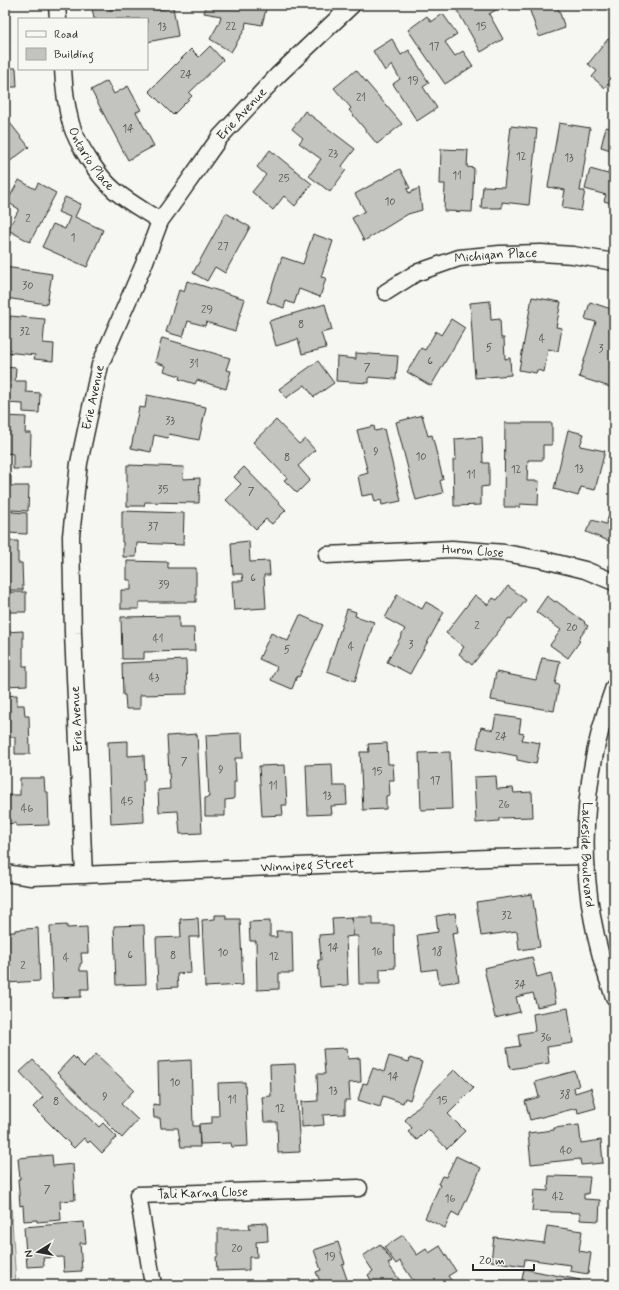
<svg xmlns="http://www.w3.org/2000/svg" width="619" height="1290" viewBox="0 0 619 1290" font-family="Mynerve,sans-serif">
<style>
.green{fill:#d9d9d5;stroke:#828280}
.building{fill:#c3c3c0;stroke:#2b2b2b}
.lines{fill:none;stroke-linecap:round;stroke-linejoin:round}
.street-casing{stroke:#2b2b2b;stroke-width:19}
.street{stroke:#f6f6f2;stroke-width:16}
.labels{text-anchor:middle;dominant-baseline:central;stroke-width:4;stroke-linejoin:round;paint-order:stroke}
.number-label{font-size:11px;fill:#515150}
.street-label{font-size:13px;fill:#2b2b2b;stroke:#f6f6f2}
</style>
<rect width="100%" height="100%" fill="#f6f6f2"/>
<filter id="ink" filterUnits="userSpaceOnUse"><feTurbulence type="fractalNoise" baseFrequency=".025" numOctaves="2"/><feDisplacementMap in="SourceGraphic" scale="8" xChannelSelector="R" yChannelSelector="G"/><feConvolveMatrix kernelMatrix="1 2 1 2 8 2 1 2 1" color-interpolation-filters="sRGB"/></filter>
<g filter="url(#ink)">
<path class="green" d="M5,1115L6,1124L16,1285H5Z"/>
<path class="building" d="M102,5H109L110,10L135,5H155L156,10L173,7L178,36L147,42V19H94L92,7Z
M206,5H267L262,25L246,22L245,29L231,52L210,39L219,23L221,16L204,13Z
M454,5H499L501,7L489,14L503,39L481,52Z
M528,5H557L565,28L539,37Z
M443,14L457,34L445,42L455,56L463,51L473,66L445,84L408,30L427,16L431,22Z
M5,26H8L9,43H5Z
M614,38V83L611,86L608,84L605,88L592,77L597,71L588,64L608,39L612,41Z
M392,39L401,55L409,50L429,83L423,87L437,108L417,121L393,84L400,79L392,65L385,71L373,51Z
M210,46L223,60L189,93L192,96L173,115L149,91L191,49L199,57Z
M5,68H16L17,87H5Z
M356,70L402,124L377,144L349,110L351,108L334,88Z
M107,81L114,94L128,86L141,110L136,112L154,146L128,160L91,90Z
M305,111L355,149L342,166L346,170L330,192L309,176L321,159L299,143L303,138L292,129Z
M10,123L29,147L5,165V127Z
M559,123L590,128L580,191H585L581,211L562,208L565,190L548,187Z
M511,126L537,129L529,205L502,202V208H481L483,186L504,187Z
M606,127L614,129V151L601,147Z
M441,149L468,150L467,167L474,168L472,212L444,211L445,184H440Z
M270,150L312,184L295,206L284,196L273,210L252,192L266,175L257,167Z
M614,155V204L604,201L606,195L585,189L590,169L608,174Z
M400,169L410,188L407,189L409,193L419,188L422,210L408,214L364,241L352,218L365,211L355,194Z
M19,180L35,189L38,183L56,193L30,242L8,230L19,209L7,202Z
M65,197L81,204L75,217L103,230L87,267L42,247L53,224L65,229L70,217L58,212Z
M226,213L250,227L225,273L215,267L207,281L193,273Z
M313,234L333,241L321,277L326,278L320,297L299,289L294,304L286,301L284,308L267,302L282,257L303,264Z
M5,267L52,274L47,304L5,298Z
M187,281L245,299L235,331L206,322L205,326L188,321L183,337L166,332L179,290L184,292Z
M532,297L561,302L556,327L562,328L558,351L548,349L544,372L537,370L536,373L519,370Z
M490,301L491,320L500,319L501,338H504L505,359L510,358L511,375L475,378L470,303Z
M590,302L614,310V376L610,387L579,377L596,322L585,319Z
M325,304L332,330L321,333L326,348L302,354L298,339L276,346L269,321Z
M10,316L45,319L43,343L54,344L53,361L34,359L35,355L5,352V320H10Z
M451,319L465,328L431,386L407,372L421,348L425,350L436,331L441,335Z
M162,338L230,358L226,370L231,371L226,389L197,380L195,384L179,379L180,376L164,371L166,366L155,362Z
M356,353L398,356L396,379L369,377V383L336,381L337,357L356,359Z
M318,361L334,383L314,397L305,385L286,398L279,389Z
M5,367L16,368L15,381H26V392L40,393L39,413L23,412V404L5,403Z
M147,395L206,407L199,440L169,434L168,438L154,435L151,452L131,448L139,407L145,408Z
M422,415L428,436L432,435L443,479L440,481L443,493L416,500L396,422Z
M5,416L26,417L25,433H31L30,469H13V454L5,453Z
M276,420L299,444L305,439L315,450L298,466L310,480L297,493L284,480L287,478L253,442Z
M505,423H552V445H543V460H528L527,481H539L538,505L520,504V507H504Z
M374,426L375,431L384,429L401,501L382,505L381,500L375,502L373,494L362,496L358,476L368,473L357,430Z
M568,430L584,434L580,446L605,451L595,490L581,487L578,496L554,489Z
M482,437L483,463H489V486L481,487V505L454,506L453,460H456L455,439Z
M127,465L184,467L183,479L200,478L199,503L145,502L144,506H127Z
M244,467L286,510L272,524L266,519L256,529L226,500L241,484L234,477Z
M5,475L11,476V486H29L28,511L12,510V512L27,513V534L6,533L7,529H5Z
M612,507L614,508V543L586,532L592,520L606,524Z
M122,511L184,513L183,545L137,543L136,557H123V542H122Z
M5,541H18V563H22L23,590H9V592H26V612H5Z
M249,541L250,562L269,561L270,575H264L266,608L234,610L232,581H243L242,574H233L231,543Z
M127,561L168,562V568H196V602H139V609H121V590H131V580H127Z
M508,586L526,600L511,619L509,618L472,665L459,654L464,647L446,633L475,595L488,605L493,598L497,600Z
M397,595L422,609L426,602L444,612L410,674L387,662L405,629L385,618Z
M547,596L555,602L556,601L585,622L584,623L588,626L578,640L580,641L568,658L550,645L561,630L536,612Z
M347,609L356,612L355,616L374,622L355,681L327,671Z
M300,615L323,625L299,677L297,676L292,689L271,680L277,667L259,659L271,633L288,641Z
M179,616V628H194L195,651L144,652V659H122L121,617Z
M23,631V666H27V685L6,686V681H5V632Z
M542,658L560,661L555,684L559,685L554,711L491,700L496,672L536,680Z
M186,660L187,694L140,695V709H126L125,695H123L122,663Z
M17,695V705H24L25,716H29L30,754H15V737H5V696Z
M496,715L521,719L519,733L524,734L522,740L540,743L536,764L517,760V756L477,748L481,727L493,730Z
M242,733L243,758H235L236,782H234V799L225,800V816H205V798L209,797L206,735Z
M197,734L202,833L180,834L178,811L159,812L158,790L170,789L167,736Z
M128,741V756L144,755L145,781H143L144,822L111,824L108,742Z
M387,743L388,764H393L394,780H389L390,795L386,796V809L363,810L360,752H369L368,744Z
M450,752L452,809L421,810L419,753Z
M332,764L333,786H346L347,805L331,806L332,814L308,815L306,765Z
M285,765L287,805H282L283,815L262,816L259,766Z
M496,776L497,789L513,788L514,793L532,792L533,817L499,818V821L476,823L474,777Z
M20,778H44L45,792H48L49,825L16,826V823L5,824V795H20Z
M532,894L540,947L519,950L517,931L481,936L476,902Z
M455,913L458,932L452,933L459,981L439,984L437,969L422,971L417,935L438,932L436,916Z
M215,915H226V919H240L243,985L205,987L202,920L215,919Z
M352,917H373V925H394L395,968L380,969V984H359L358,936H353Z
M352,917L353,936L346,937L348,985L320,987L318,960H321L319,935L333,934L332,918Z
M198,918L199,937H189L191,973L177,974L178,987L158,988L156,938L181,937L180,919Z
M270,921V937H277L276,931H292L293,973H279V989L257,990L256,941H250L249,922Z
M67,925V928L87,927L88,953H81L82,963L80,964V971H88L89,989H81V997L53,998L50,926Z
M144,925L146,984L116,985L114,926Z
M38,928L40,981L6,983L5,932H15V930Z
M532,957L537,977L551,973L555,993L554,994L556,1003L537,1007L533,993L516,997L520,1012L495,1018L484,968Z
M568,1008L573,1043L547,1047L549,1063L510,1069L507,1048L520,1046L518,1034L535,1031L533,1014Z
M347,1048L348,1059L360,1058L361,1082L349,1083L350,1100H345V1114L323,1115L324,1125L302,1127L301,1102L318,1101L317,1074H325L323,1049Z
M96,1054L134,1090L121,1104L138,1120L122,1138L107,1123L108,1122L57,1073L73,1056L84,1067Z
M389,1056L409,1062L410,1058L422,1062L410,1100L405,1098L403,1103L383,1096L380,1107L358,1100L363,1083L367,1084L373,1068L384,1072Z
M33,1060L99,1127L103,1123L117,1137L102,1153L90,1141L88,1143L84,1138L74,1148L33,1107L43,1097L20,1072Z
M191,1060L193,1126H199L200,1147H181L178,1128H161L160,1118H154L153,1104L159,1105L158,1062Z
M295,1064L300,1152L278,1153L277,1122H264L262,1097L271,1096L270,1065Z
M455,1069L474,1088L448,1114L465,1131L447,1149L428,1129L417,1140L408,1132L412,1128L405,1120Z
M575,1071L579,1086L574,1087L575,1093L591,1088L596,1108L578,1113L577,1108L530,1120L525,1101L539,1097L535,1082Z
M245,1082L248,1146L232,1147L231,1143L200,1144L199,1124L212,1123V1116H219L218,1083Z
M579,1125L581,1143L601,1140L603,1163L581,1165L580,1159L531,1164L528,1133L554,1130V1128Z
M52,1155L53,1166L73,1164L75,1200L60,1201L61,1220L37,1222V1220L24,1221L23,1205L20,1206L18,1179H20L18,1158Z
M456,1156L481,1168L459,1216L452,1212L445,1228L425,1218L440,1185L438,1184L442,1176L446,1177Z
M549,1176L590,1177L588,1194H584V1199L600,1200L599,1221L580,1220V1213L532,1211L534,1190L548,1191Z
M84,1222L86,1243H80L82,1271L64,1272L63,1257L43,1258L44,1266L27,1267L24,1227Z
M267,1223L268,1241L256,1242L257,1257H249V1270L217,1271L216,1257L218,1256V1229H250L249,1224Z
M547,1226L582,1231L579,1251L591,1253L588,1274L570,1271L571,1265L525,1259L524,1266L491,1261L494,1237L544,1243Z
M403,1235L417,1255L426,1249L429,1253L440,1246L456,1271L448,1276L455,1285H416L400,1261L396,1264L384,1247Z
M338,1242L345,1264L342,1265L349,1285H314L313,1283L320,1281L316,1272L321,1270L314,1250Z
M380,1244L392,1261L388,1264L403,1285H374L368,1275L373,1271L363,1256Z
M524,1269L580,1280L579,1285H521Z"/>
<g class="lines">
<defs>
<g id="street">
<path d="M57,5L58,19"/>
<path id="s1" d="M63,69C64,88 66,106 71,124C77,144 98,176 114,190C128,202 145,211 160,221"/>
<path id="s2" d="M386,292L416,273L459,258L500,254L541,253L573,255L614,262"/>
<path id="s3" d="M327,555L452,549L505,553L544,560L585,570L614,582"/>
<path id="s4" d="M614,687C576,791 576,894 614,997"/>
<path id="s5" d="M5,873L31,877L488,858L585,856"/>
<path id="s6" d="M84,875L73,633L71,536L79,463L100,365L144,264L160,221L179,195L220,137L278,75L352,5"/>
<path id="s7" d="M153,1285L138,1195L359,1188"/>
</g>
</defs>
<use href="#street" class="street-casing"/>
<use href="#street" class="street"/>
</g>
</g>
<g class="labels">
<g class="number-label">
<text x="162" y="27">13</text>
<text x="231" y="27">22</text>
<text x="481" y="27">15</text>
<text x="434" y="47">17</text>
<text x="186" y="75">24</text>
<text x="413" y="81">19</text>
<text x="361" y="98">21</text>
<text x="128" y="129">14</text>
<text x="333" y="154">23</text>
<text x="521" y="157">12</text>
<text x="569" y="158">13</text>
<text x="457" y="176">11</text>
<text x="284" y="179">25</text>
<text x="390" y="202">10</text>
<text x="28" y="219">2</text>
<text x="73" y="238">1</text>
<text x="223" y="247">27</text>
<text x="28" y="286">30</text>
<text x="207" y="310">29</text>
<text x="301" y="325">8</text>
<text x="25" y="332">32</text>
<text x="542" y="339">4</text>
<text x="489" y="348">5</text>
<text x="601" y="349">3</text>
<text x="430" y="361">6</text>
<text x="194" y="364">31</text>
<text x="367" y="368">7</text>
<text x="170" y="421">33</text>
<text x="376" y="452">9</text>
<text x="421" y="457">10</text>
<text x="287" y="458">8</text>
<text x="579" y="469">13</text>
<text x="516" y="470">12</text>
<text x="471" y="475">11</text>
<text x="163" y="490">35</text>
<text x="251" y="492">7</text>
<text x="153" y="527">37</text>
<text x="253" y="578">6</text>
<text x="164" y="585">39</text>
<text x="477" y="626">2</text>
<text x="572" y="628">20</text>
<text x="158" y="639">41</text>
<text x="411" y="645">3</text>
<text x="351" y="647">4</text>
<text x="287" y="650">5</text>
<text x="154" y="678">43</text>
<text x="501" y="737">24</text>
<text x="184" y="762">7</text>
<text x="221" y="770">9</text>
<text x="377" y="772">15</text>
<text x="435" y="781">17</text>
<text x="273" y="786">11</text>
<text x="327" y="796">13</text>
<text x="127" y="802">45</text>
<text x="504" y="805">26</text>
<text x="27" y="809">46</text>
<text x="507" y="916">32</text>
<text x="333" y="948">14</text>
<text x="377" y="952">16</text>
<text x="437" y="952">18</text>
<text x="223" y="953">10</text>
<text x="130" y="955">6</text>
<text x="173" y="956">8</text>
<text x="274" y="957">12</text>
<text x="66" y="958">4</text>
<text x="23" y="966">2</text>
<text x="520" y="985">34</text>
<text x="546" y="1038">36</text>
<text x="393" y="1077">14</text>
<text x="175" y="1083">10</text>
<text x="333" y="1091">13</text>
<text x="565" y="1095">38</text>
<text x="105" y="1097">9</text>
<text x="232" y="1100">11</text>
<text x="442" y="1101">15</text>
<text x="56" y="1102">8</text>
<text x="280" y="1109">12</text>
<text x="566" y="1151">40</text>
<text x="47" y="1190">7</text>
<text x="558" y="1197">42</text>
<text x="450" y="1199">16</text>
<text x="237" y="1249">20</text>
<text x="330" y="1257">19</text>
</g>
<g class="street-label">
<text stroke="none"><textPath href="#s6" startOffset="804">Erie Avenue</textPath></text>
<text stroke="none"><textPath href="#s1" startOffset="96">Ontario Place</textPath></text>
<text stroke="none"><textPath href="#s2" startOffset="118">Michigan Place</textPath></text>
<text stroke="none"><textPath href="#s6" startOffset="480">Erie Avenue</textPath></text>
<text stroke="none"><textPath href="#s3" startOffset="146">Huron Close</textPath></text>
<text transform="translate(77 719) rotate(-93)">Erie Avenue</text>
<text stroke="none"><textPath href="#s4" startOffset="171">Lakeside Boulevard</textPath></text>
<text stroke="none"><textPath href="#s5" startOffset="303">Winnipeg Street</textPath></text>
<text stroke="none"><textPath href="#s7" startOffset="156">Tali Karng Close</textPath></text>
</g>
</g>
<rect width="619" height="1290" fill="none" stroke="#f6f6f2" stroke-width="20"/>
<rect x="10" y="10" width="599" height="1270" fill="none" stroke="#2b2b2b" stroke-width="1.5" filter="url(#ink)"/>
<rect x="18" y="18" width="130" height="52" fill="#f6f6f2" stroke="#a5a5a2"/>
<rect x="26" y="31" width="20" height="6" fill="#f6f6f2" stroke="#a5a5a2"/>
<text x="54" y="38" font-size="12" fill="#2b2b2b">Road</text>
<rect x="26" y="48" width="20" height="12" fill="#c3c3c0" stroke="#a5a5a2"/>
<text x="54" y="58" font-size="12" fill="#2b2b2b">Building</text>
<g transform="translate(38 1252) rotate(259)" stroke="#f6f6f2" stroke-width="3" paint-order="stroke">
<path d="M0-3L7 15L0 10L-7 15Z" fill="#2b2b2b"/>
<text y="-6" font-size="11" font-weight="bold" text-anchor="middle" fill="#2b2b2b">N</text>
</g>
<path d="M473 1264v6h61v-6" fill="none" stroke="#2b2b2b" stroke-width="2"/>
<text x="479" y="1264" font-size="12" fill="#2b2b2b" stroke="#f6f6f2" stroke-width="3" paint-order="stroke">20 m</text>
</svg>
